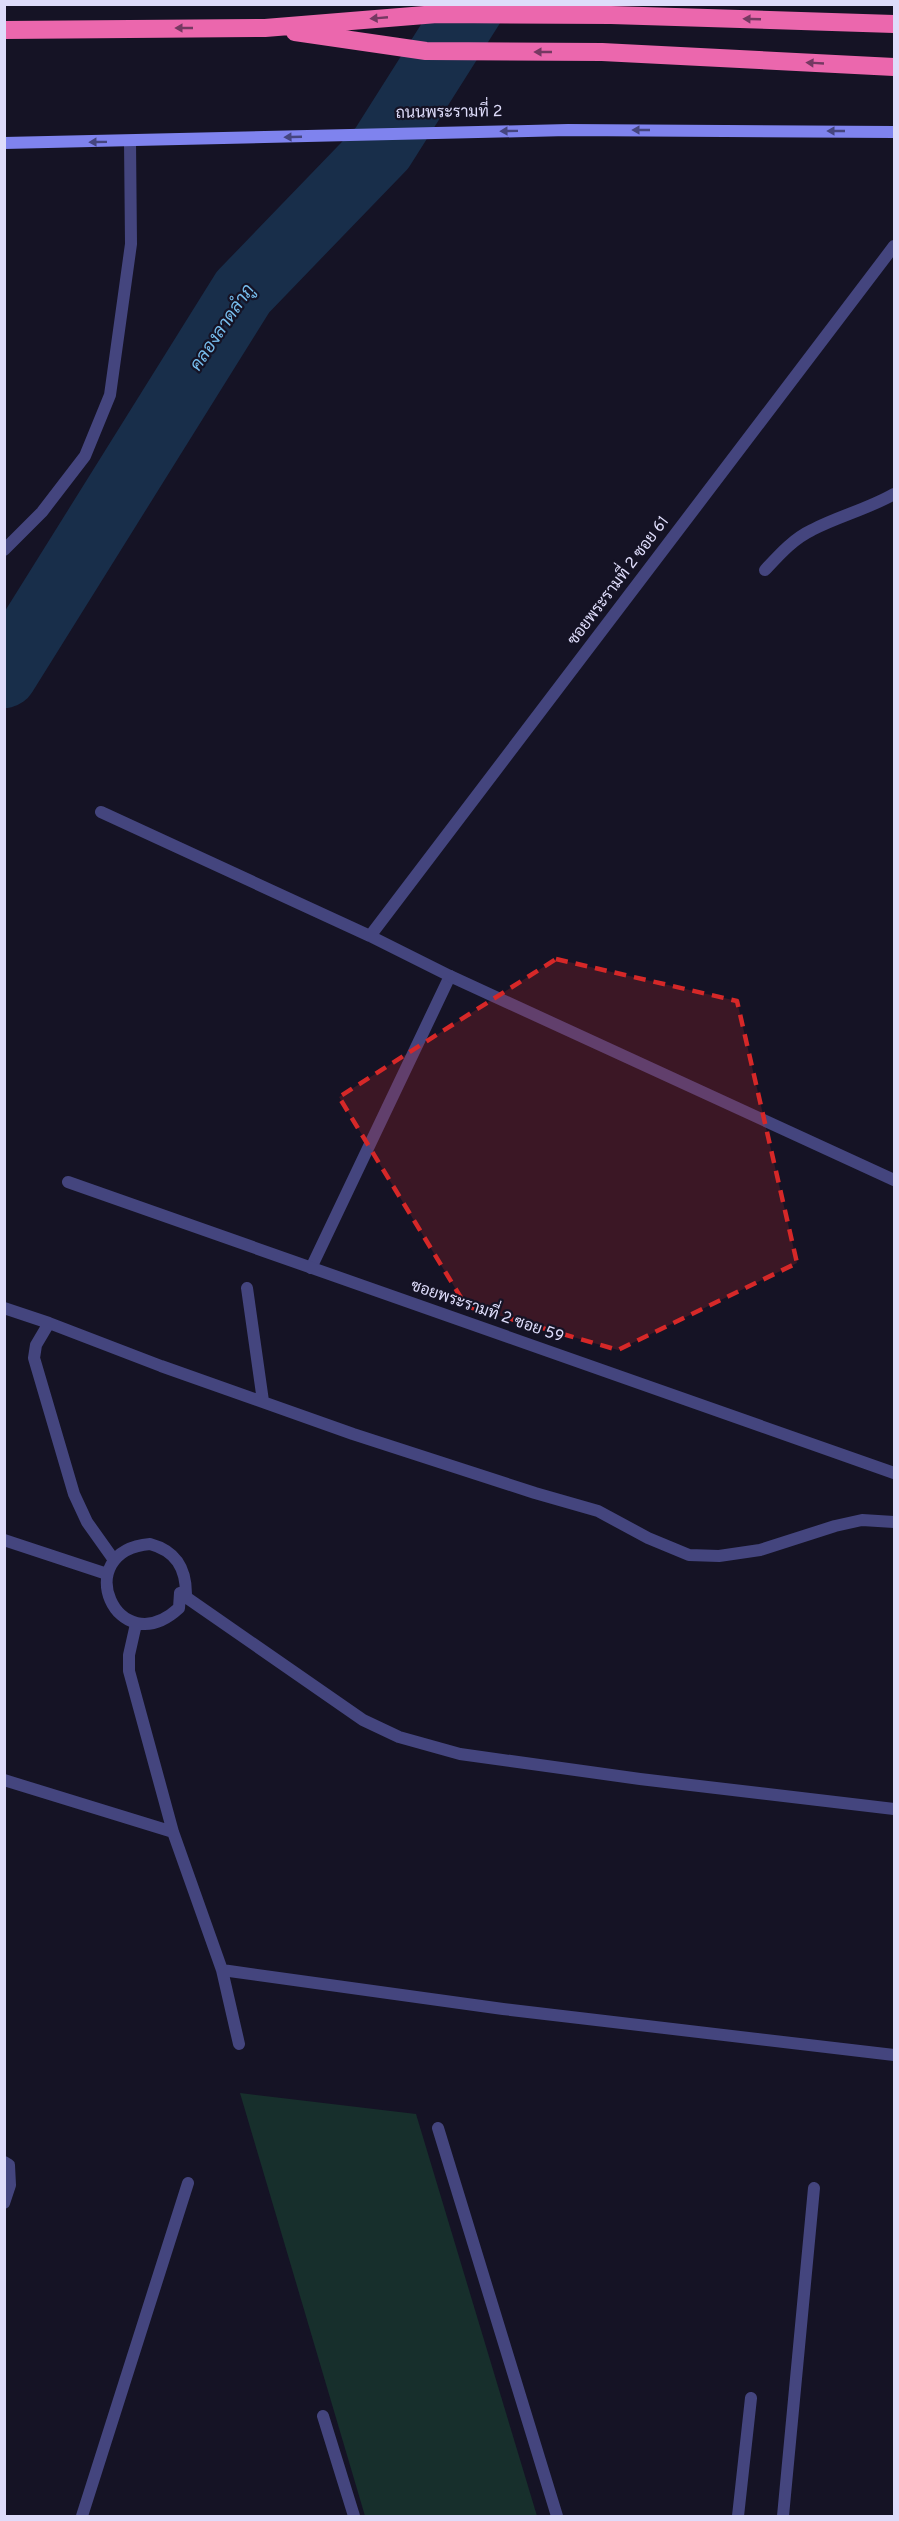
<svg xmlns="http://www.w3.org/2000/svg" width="899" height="2521" viewBox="0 0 899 2521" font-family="Overpass,Sarabun,sans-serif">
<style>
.green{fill:#172f2c}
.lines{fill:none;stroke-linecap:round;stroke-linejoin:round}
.river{stroke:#182e4a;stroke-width:66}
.lane{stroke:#44457e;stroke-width:12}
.street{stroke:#44457e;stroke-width:12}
.secondary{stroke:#7f83ee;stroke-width:12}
.highway{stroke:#eb67ad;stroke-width:18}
.oneway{fill:#753962}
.oneway2{fill:#45457f}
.marked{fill:#d62828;fill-opacity:0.2;stroke:#d62828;stroke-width:4.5;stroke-dasharray:12 8;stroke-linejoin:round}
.labels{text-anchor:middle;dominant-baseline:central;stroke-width:4.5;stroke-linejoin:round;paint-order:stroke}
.street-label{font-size:16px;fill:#dedcfa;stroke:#151325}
.water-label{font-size:18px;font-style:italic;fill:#77bded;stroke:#151325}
</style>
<rect width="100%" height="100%" fill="#151325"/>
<path class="green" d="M240,2093L416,2114L537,2516H365Z"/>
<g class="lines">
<path class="river" d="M4,675L243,292L382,148L473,4"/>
<path class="lane" d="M765,570C779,555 793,539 812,530C839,516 868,509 894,494
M311,1268L450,976
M4,2162L9,2165L10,2185L4,2203"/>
<path class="street" d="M4,550L42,512L85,456L110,395L131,244L130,141
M101,812L370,936L450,976L894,1180
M370,936L894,246
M68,1182L894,1473
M247,1288L263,1401
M4,1308L49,1323
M4,1540L107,1574
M150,1544C176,1551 186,1568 186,1594L180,1593L179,1608C117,1665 68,1551 150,1544Z
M114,1560L87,1522L74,1494L34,1358L36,1345L49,1323L161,1366L353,1434L535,1493L598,1511L648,1538L689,1555L719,1556L760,1550L835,1526L862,1520L894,1522
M180,1593L363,1720L399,1737L460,1754L640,1779L894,1809
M136,1624L129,1655V1671L173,1832L222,1970L239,2044
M4,1780L173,1832
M222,1970L503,2009L894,2055
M438,2128L557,2516
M323,2416L354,2516
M82,2516L188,2183
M738,2516L751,2398
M783,2516L814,2188"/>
<path class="secondary" d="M4,143L568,130L894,132"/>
<path class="highway" d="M4,30L265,28L437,14L611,15L894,24
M295,32L426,51L602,52L894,67"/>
</g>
<defs><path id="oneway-solid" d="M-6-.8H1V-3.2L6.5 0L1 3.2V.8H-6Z" transform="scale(1.5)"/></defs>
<g class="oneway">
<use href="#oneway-solid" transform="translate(379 18) rotate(175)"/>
<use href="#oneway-solid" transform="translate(752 19) rotate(-178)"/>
<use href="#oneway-solid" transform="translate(184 28) rotate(180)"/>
<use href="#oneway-solid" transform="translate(543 52) rotate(-180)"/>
<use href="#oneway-solid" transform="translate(815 63) rotate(-177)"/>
</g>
<g class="oneway2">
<use href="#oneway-solid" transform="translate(641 130) rotate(-180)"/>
<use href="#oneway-solid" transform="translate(509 131) rotate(179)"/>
<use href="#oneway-solid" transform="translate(836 131) rotate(-180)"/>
<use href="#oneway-solid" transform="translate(293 137) rotate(178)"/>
<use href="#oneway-solid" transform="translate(98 142) rotate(179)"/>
</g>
<path class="marked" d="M556,959L737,1001L797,1263L618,1350L466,1306L339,1097Z"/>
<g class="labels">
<g class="street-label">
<text transform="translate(449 113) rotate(-1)">ถนนพระรามที่ 2</text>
<text transform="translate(619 581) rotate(-53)">ซอยพระรามที่ 2 ซอย 61</text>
<text transform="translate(487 1312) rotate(19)">ซอยพระรามที่ 2 ซอย 59</text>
</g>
<g class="water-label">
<text transform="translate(223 328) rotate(-56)">คลองลาดลำภู</text>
</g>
</g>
<rect width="899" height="2521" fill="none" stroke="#dedcfa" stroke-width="12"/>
</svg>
